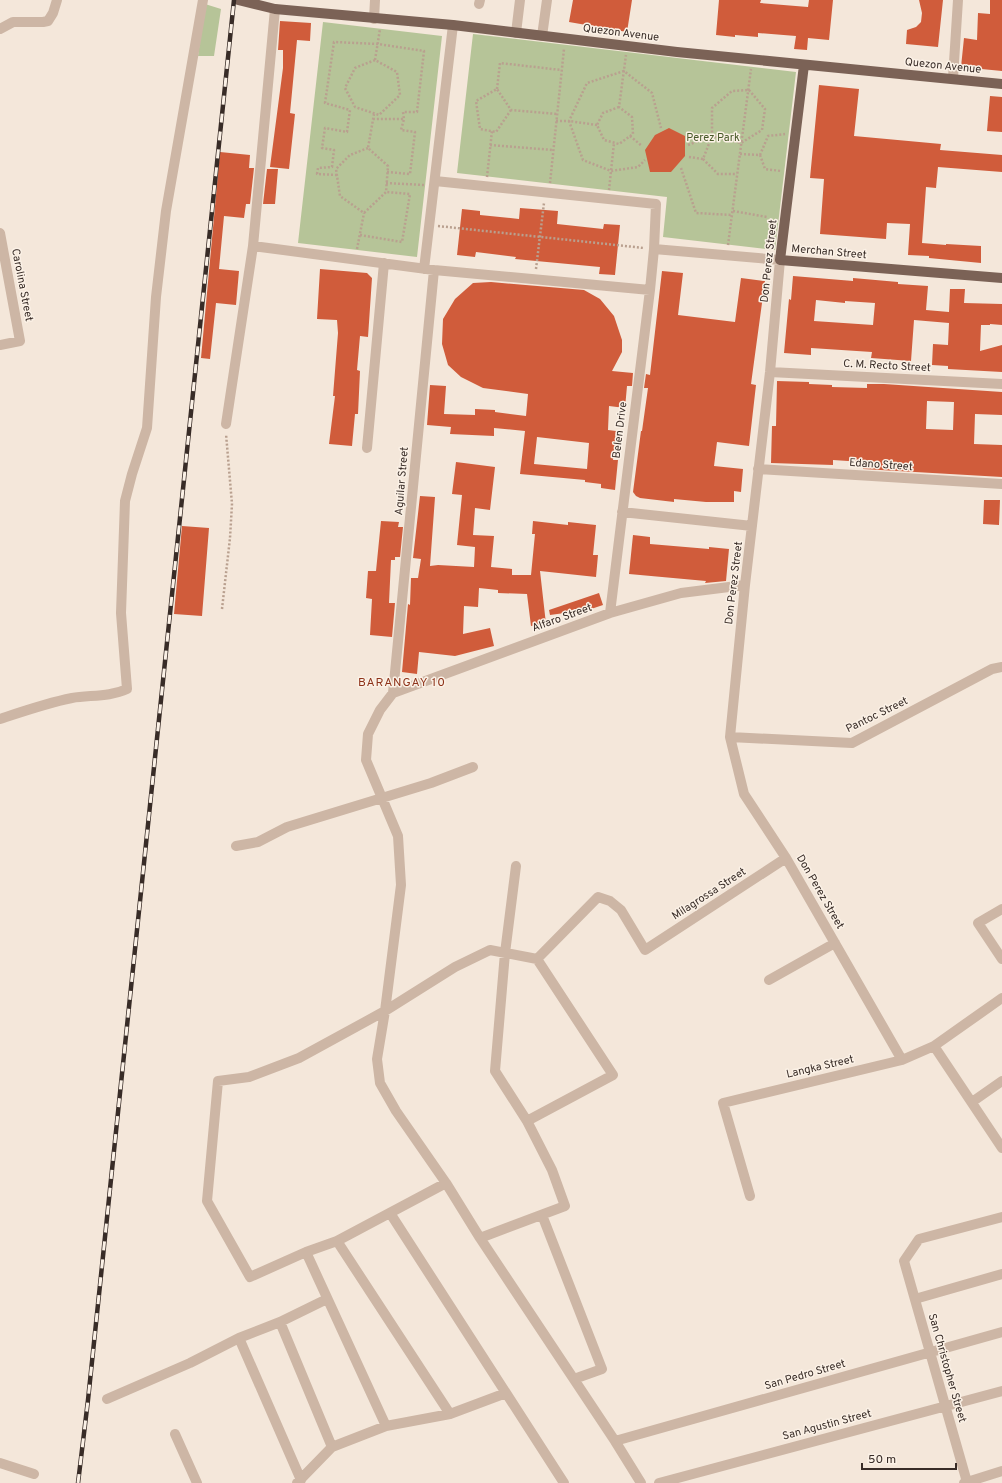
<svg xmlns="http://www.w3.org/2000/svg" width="1002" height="1483" viewBox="0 0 1002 1483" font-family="Overpass,sans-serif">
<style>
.green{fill:#b6c498}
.building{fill:#d05c3b;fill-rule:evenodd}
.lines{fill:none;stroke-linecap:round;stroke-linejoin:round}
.path{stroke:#b9a08f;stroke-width:2.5;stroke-dasharray:2 2;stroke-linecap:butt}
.minor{stroke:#cdb6a5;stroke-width:10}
.major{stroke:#7b6256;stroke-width:10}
.rail-casing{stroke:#382c27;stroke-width:4.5}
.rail{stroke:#fbf1e6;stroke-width:3;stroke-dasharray:9;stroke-linecap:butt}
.labels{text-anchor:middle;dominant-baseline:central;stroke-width:3;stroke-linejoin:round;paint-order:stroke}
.street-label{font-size:11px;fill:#382c27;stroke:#fbf1e6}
.park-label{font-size:11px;fill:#475828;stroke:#fbf1e6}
.neighbourhood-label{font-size:12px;letter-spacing:1px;fill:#8d3219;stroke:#fbf1e6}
</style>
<rect width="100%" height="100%" fill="#f4e7da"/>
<path class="green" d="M205,4L221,9L214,56H198Z
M323,22L442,36L417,257L298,243Z
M473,34L796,72L775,250L663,237L667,197L457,173Z"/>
<path class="building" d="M573,0H632L627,32L569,22Z
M719,0H761L760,3L808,7L809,0H833L829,40L808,38L807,50L794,49L796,36L758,33V37L735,35V37L716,35Z
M919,0H943L938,47L906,44L907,30L916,27L921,22L922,13Z
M990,0H1002V71L961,67L964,38L977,40L978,13L990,14Z
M280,21L311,23L310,41L297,40L290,113L295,114L289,169L270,167L283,68V50H278Z
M819,85L859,89L854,136L941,144L940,150L1002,155V172L938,167L936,188L926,187L922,243L946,245V244L981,246V263L929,258V256L908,255L910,224L887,223L886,239L820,234L824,179L810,178Z
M990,96L1002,97V132L987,131Z
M669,128L685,136V156L671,172H650L645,150L655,135Z
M220,152L250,155L249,168H254L250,204H246L244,218L224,216L219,269L239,271L236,305L216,303L210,359L201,358Z
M267,169H278L275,204H263Z
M520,208L558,211L557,224L603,229L604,224L620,225L615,275L599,274L600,267L515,259L516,257L476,252L475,257L457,255L462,209L480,211V215L519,219Z
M320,269L367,273L372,278L368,337L360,336L357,370L360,371L358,414H355L352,446L329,444L335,396H333L338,333L337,320L317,319Z
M662,271L683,273L678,315L735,322L741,278L765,281L751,384L756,385L749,446L717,442L714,466L743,469L741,492L734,491V502H706L674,499V502L640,498L636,496L633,492L641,431H642L648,388H644L646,374L650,375Z
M793,276L853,281V278L898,282V284L928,286L926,310L949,312L950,289H965L964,303L1002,304V325L990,324V325H981L980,351L1002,345V372L948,369V366L932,365L933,344L948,345L949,323L914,320L911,361L871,358L872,352L811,348V355L784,353L789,299L791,300ZM816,300L845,303V301L875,303L873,325L814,321Z
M491,282L584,290L600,299L614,316L622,340V352L612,371L633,373L632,386H627L625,408L609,406L608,430L616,431L613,460H618L615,490L601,488V484L585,482V480L520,474L525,431L494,428V436L450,434L451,427L427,425L430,385L446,386L444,414L475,415V409L495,410V412L526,416L528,394L483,388L461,377L448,365L442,344L443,319L455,299L473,283ZM537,437L589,443L587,469L534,464Z
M777,381L809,382V384L832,385V387L867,388V384H884L1002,392V415L975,414L974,444L1002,445V477L863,469V462L833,460V465L771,463L772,426H776ZM927,401L954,402L953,430L926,429Z
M456,462L495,467L490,510L475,508L473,535L494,536L491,567L512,569V575H531L535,534H532L533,521L568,525V522L596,525L593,555H598L596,577L540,571L546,624L531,626L527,594L498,593V590L479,588L478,607L464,606L463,634L490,628L494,646L455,656L419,652L417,674L402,672L408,604L410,605L411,578H418L421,559L413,558L420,496L435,497L430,566L438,565L474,567L475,547L457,545L462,495L452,494Z
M984,500H1000L999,525L983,524Z
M381,521L399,522L398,527H403L400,557H395V560H391L389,603H395L392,637L370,635L372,599L366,598L368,571H376Z
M182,526L209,528L202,616L174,614Z
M633,535L650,537V544L709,549V547L729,549L726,581L705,583L706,581L629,574Z
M599,593L603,605L579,613V611L550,615L549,610Z"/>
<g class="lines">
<path class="path" d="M375,60L355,68L345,88L355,107L379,115L400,95L397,72L375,60L380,29
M497,89L500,63L561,70
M749,90L765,109L762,130L741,143L712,136V108L732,91Z
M619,107L603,113L597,125L604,140L619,144L633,134L632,117L619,107L626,55
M511,110L496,132L480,129L476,101L497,89L511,110L557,114
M556,121H569L587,83L624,71L652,93L661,128
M597,125L569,121L583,160L611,171L638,167L645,160
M630,136L642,146
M490,145L553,150
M688,145L711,136
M368,148L350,155L336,169L340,196L364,213L386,192L388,166L368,148L374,114
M740,154L760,155L768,136L785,134
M760,155L765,169L781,171
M689,157L703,159L712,136
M703,159L718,174H737
M681,168L696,213L732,215
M387,172L410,174L415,132L401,130L404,119
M337,175L317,174L318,168L332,167L334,150L322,148L325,128L347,132L350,110L325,103L334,42L378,44L424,51L417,112H403L404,119H373
M487,177L492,131
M386,183L424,185
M550,183L564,49
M609,190L614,143
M733,211L767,217
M438,226L644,248
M360,235L402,242L410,194L386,192
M728,245L751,69
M357,249L364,213
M536,269L544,203
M222,609L230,538L232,504L226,434"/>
<path class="minor" d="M479,4L480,0
M374,19L375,0
M0,29L13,22H43L48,21L53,13L57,0
M516,33L520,0
M542,36L547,0
M953,78L958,0
M435,181L656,204L654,249L650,290L610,613
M0,233L20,341L0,345
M253,246L434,270L650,290
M654,249L780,260L770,372L745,585L730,737L744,794L786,858L902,1060
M424,269L453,25
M770,372L1002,384
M226,424L253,246L275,9
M367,448L384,263
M758,469L1002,484
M622,512L752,526
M393,693L380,710L368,734L366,760L398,836L401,885L385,1011L377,1059L380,1083L396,1111L446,1183L480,1238L615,1441L641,1483
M393,693L434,270
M393,693L610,613L681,593L745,585
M0,719C24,711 47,703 72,698C90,695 110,697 127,689L121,613L125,501L132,474L147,428L156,297L166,211L203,0
M730,737L852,743L992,669L1002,667
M236,846L258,842L287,827L431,783L473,767
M516,866L505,953L495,1071L527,1121
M1002,909L978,923L1002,959
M537,959L598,897L610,901L621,910L645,950L786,858
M769,980L835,943
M934,1046L1002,1148
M972,1102L1002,1081
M446,1183L337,1241L306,1252L250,1277L207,1201L218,1081L249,1077L299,1058L385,1011L455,967L490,950L537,959L613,1075L527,1121L552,1170L565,1206L480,1238
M750,1196L723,1103L902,1060L934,1046L1002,998
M390,1213L564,1483
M542,1215L602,1369L574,1379
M337,1241L450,1414
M306,1252L386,1426L450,1414L506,1393
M915,1299L1002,1274
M280,1322L332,1447
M239,1338L301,1480
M107,1399L190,1363L239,1338L280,1322L327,1299
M175,1434L197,1483
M615,1441L1002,1332
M0,1463L34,1474
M967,1482L904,1261L919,1239L1002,1217
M297,1483L332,1447L386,1426
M659,1483L1002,1391
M964,1483L1002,1471"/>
<path class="major" d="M238,0L275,9L453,25L677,52L1002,84
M804,65L780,260L1002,278"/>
<defs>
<path id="rail" d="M78,1483L88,1400L234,0"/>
</defs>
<use href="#rail" class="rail-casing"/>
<use href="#rail" class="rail"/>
</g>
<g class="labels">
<g class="street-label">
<text transform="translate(621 33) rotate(7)">Quezon Avenue</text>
<text transform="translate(943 66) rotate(6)">Quezon Avenue</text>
<text transform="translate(829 252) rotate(5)">Merchan Street</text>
<text transform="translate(769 261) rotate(-84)">Don Perez Street</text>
<text transform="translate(22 285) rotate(79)">Carolina Street</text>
<text transform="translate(887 366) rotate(3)">C. M. Recto Street</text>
<text transform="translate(620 430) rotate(-83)">Belen Drive</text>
<text transform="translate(881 465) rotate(4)">Edano Street</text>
<text transform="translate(402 481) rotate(-85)">Aguilar Street</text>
<text transform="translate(734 583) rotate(-83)">Don Perez Street</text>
<text transform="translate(562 618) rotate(-20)">Alfaro Street</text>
<text transform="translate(877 715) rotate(-26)">Pantoc Street</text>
<text transform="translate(820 892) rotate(60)">Don Perez Street</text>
<text transform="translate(709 894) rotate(-33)">Milagrossa Street</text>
<text transform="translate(820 1067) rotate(-13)">Langka Street</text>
<text transform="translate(947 1368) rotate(74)">San Christopher Street</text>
<text transform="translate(805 1375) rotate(-16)">San Pedro Street</text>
<text transform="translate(827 1425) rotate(-15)">San Agustin Street</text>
</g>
<g class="park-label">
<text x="713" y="138">Perez Park</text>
</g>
<g class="neighbourhood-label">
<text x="402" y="683">BARANGAY 10</text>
</g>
</g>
<path d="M862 1463v6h94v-6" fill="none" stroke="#382c27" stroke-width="2"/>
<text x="868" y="1463" font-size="12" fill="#382c27" stroke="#fbf1e6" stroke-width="3" paint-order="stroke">50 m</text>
</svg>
